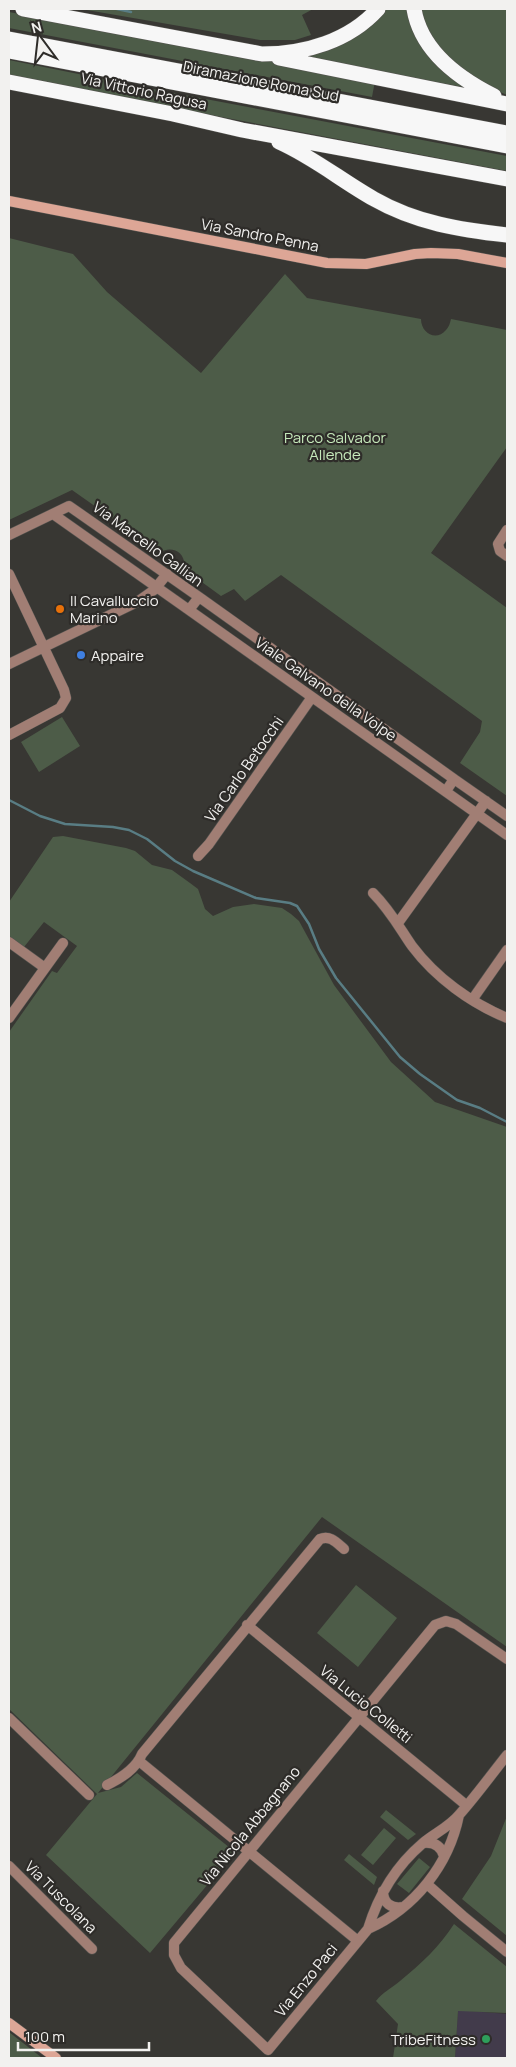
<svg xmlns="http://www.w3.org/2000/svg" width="516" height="2067" viewBox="0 0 516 2067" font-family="Manrope,sans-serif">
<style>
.commercial{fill:#423b4b}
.green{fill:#4d5c48}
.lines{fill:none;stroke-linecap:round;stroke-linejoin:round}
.stream{stroke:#597d84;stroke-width:2.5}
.street-casing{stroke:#565551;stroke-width:11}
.secondary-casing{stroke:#565551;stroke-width:11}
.highway-casing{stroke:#565551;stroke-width:16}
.street{stroke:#a17e74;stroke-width:10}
.secondary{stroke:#dda696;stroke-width:10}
.highway{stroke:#f7f7f7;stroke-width:15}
.food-dot{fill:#e8710a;stroke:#2e2c29;stroke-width:2}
.shop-dot{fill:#3f7fe0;stroke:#2e2c29;stroke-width:2}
.leisure-dot{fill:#2e9e5b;stroke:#2e2c29;stroke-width:2}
.labels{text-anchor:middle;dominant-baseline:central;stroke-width:4.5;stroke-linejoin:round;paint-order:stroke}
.street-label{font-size:15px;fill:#f2f1ef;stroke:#2e2c29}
.park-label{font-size:15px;fill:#c5e8ba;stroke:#2e2c29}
.poi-label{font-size:15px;fill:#f2f1ef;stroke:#2e2c29;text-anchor:start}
</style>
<rect width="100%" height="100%" fill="#383733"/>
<path class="commercial" d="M458,2010L507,2014V2058H455Z"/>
<path class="green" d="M81,9H313L302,15L311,35L295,40H260Z
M386,9H406C417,48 434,66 468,88L300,57L380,16Z
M420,9H507V95C481,83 441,62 428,35C425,27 423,17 420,9Z
M9,12L375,81L372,97L9,28Z
M9,60L163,91L507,156V171L9,77Z
M9,238L73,254L107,292L201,373L285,274L307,298L421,319C421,333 436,342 446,330C449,327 450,323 451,319L507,330V447L431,553L507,608V796L460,763L480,732L482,721L281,575L245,601L234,589L221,596L184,569C187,553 173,545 160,552L72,490L9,520Z
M62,717L80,746L39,772L21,742Z
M63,836L126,848L135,851L152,865L172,870L190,883L198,889L205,909L213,916L233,907L254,904L282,908L291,914L299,921L334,985L391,1062L435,1102L507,1127V1647L322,1517L98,1793L121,1787L137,1773L235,1852L150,1953L46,1855L97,1794L9,1709V1032L52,971L57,973L77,946L44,922L24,947L9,936V902L53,837Z
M356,1585L397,1618L358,1667L317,1633Z
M386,1810L416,1834L408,1840L380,1817Z
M507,1816V1936L462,1899L491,1856Z
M384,1828L396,1838L373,1865L361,1855Z
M349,1854L377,1877L374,1885L344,1860Z
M419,1858L430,1867L409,1893L397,1884Z
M454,1924L507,1967V2013L458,2011L455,2058H393L398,2024L376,2001C383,1992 392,1988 400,1981C421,1964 440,1946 454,1924Z
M9,2032L41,2057L43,2058H9Z"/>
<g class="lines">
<path class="stream" d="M117,9L131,12
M9,800L40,816L65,824L113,827L129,830L147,839L175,861L193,871L256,898L290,903L297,906L309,924L319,949L336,978L400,1057L420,1074L457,1100L480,1108L507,1122"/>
<defs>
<path id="street" d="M507,530L498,544L500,551L507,556
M9,535L69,506L199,597L189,610L53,514
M9,574L64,690L66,698L60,708L9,735
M199,597L454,779
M189,610L507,835
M9,664L137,602L154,590L167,574
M446,791L454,779L507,816
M198,856L209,844L312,697
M373,893C390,910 399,927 412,946C436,978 471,1003 507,1018
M398,923L486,801
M9,942L45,968
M472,1000L507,950
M9,1018L63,943
M247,1625L466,1805
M9,1718L89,1795
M139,1761L358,1941
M107,1785C121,1778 136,1769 142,1754L320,1539C330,1535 336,1542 344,1549
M459,1815C449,1865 415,1908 368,1929C378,1896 396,1866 423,1843C435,1833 449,1827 459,1815C476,1796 491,1775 507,1755
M424,1843C434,1842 441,1846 444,1856
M9,1866L92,1949
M428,1885L463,1916L507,1952
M383,1891C383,1903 391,1909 403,1907
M368,1929L268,2050L181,1968L174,1955V1943L435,1625L446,1621L456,1624L507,1659"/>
<path id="secondary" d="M9,201L327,263L366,264L415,254L431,253L458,254L507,263
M9,2023L56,2058"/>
<path id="highway" d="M23,9L262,54C305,54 349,41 378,9
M414,9C421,51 458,78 494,96
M9,39L507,133
M9,51L507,146
M279,58L507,104
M9,82L173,114L242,130L507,179
M279,142C313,157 342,181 374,199C416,223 461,230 507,235"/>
</defs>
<use href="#street" class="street-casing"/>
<use href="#secondary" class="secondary-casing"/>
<use href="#highway" class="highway-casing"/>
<use href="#street" class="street"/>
<use href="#secondary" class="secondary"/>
<use href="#highway" class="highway"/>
</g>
<circle class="food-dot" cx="60" cy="609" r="5"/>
<circle class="shop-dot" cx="81" cy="655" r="5"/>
<circle class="leisure-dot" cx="486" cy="2039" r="5"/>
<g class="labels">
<g class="street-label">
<text transform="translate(261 81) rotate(11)">Diramazione Roma Sud</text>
<text transform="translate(144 91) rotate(12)">Via Vittorio Ragusa</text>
<text transform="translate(260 235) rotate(11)">Via Sandro Penna</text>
<text transform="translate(148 544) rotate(36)">Via Marcello Gallian</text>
<text transform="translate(326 689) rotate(35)">Viale Galvano della Volpe</text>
<text transform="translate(244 769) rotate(-55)">Via Carlo Betocchi</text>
<text transform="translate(366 1704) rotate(39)">Via Lucio Colletti</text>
<text transform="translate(250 1826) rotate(-51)">Via Nicola Abbagnano</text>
<text transform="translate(61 1897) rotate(45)">Via Tuscolana</text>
<text transform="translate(306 1980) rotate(-51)">Via Enzo Paci</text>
</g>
<g class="park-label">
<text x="335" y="437">Parco Salvador<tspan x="335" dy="17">Allende</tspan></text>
</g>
<g class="poi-label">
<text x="70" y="600">Il Cavalluccio<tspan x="70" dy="17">Marino</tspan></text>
<text x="91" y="655">Appaire</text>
<text x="476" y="2039" text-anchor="end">TribeFitness</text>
</g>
</g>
<rect width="516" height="2067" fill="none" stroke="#f2f1ef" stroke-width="20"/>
<g transform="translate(40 40) rotate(345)" stroke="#2e2c29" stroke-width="4" paint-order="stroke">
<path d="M0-4L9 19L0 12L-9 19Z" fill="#f2f1ef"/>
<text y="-8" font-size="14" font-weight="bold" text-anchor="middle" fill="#f2f1ef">N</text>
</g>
<path d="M18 2042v8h131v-8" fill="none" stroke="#f2f1ef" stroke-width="2.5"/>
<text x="25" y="2042" font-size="15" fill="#f2f1ef" stroke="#2e2c29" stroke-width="4" paint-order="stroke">100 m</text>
</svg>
